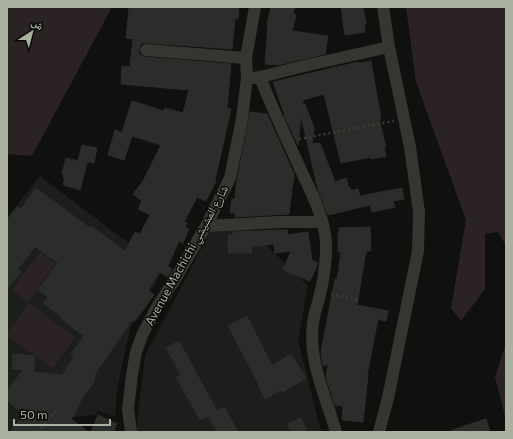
<svg xmlns="http://www.w3.org/2000/svg" width="513" height="439" viewBox="0 0 513 439" font-family="Commissioner,'Noto Naskh Arabic',sans-serif">
<style>
.built{fill:#1c1e1b}
.green{fill:#2b2224}
.building{fill:#2b2d2a;stroke:#2a2d29}
.lines{fill:none;stroke-linecap:round;stroke-linejoin:round}
.path{stroke:#3a3d37;stroke-width:2.5;stroke-dasharray:2 3;stroke-linecap:butt}
.minor{stroke:#333631;stroke-width:12}
.labels{text-anchor:middle;dominant-baseline:central;stroke-width:3;stroke-linejoin:round;paint-order:stroke}
.street-label{font-size:12px;fill:#abb1a1;stroke:#0b0c0a}
</style>
<rect width="100%" height="100%" fill="#10110f"/>
<path class="built" d="M40,176L163,269L130,329L117,390L115,416L97,411L95,415L73,417L37,397L10,432H7V218Z
M212,228H249L308,286L298,340L321,432H137L136,430L145,356Z"/>
<path class="green" d="M7,7H112L32,156L7,154Z
M406,7H506V246L498,232L485,234V289L461,321L451,308L466,220L416,82Z
M40,252L55,264L28,302L12,290Z
M29,303L75,337L53,368L7,336V333Z
M506,343V420L495,377Z"/>
<path class="building" d="M133,7H239L238,19L235,18L232,49L147,43H142L140,45L139,49V54L142,56L145,57L231,64L227,108L231,109L215,180L216,181L206,201L197,197L184,222L187,223L185,227L189,229L183,243L179,241L168,266L172,269L168,277L159,272L148,290L154,295L135,321L133,319L95,374L94,382L80,401L81,402L76,408L77,409L71,419L89,432H10L24,414L7,401V391L23,370L12,369L13,354L34,356L35,355L34,372L62,375L74,357L71,354L84,336L60,318L61,316L43,303L48,297L38,290L58,263L35,247L18,269L21,272L7,289V220L17,207L21,209L36,188L90,228L91,226L125,251L135,232L140,234L150,215L138,209L142,201L133,194L143,181L161,145L132,136L124,160L108,155L115,130L122,133L132,101L164,111L165,108L183,113L189,90L121,84L122,66L130,67L133,39L126,38L129,8L133,9Z
M271,7H295L293,14L296,15L292,31L328,36L325,54L278,65L265,64L268,24H267Z
M341,7H363L366,24L364,25L365,32L345,35Z
M371,61L381,119H379L386,147H384L386,156L371,159V157L341,163L324,94L303,100V105L305,104L314,128L312,144L320,143L335,182L346,178L349,188L350,187L351,191L358,189L360,196L402,188L404,199L393,201L395,207L372,212L370,205L328,215L318,190L301,116L298,145L284,116H285L273,82L358,62L359,63Z
M250,112L267,114L294,174L289,214L235,217L236,213H230L232,199H235L237,180Z
M82,145L97,148L94,163L78,160Z
M66,158L87,163L80,190L63,185L65,179H63L64,175L62,174Z
M370,227L371,251H366L357,305L388,311L386,321L378,319L367,375H368L363,422L342,420L343,406L335,405L326,377L328,364L323,366L321,352L335,279H337L338,271L339,272V265L341,252H338V239L339,228Z
M279,230H288L287,235L308,232L312,260L318,263L310,281L283,270L291,251L275,253L274,244L252,247V253H228V235H233V232Z
M247,316L272,366L291,354L306,378L283,392L281,390L265,399L258,386L259,385L228,326Z
M179,341L217,411L224,407L238,432H217L208,416L200,420L176,377L181,375L166,348Z
M98,415L117,424L113,432H91Z
M301,418L307,432H291L288,424Z
M486,419L490,432H453L452,430Z"/>
<g class="lines">
<path class="path" d="M299,139L394,121
M331,294L360,300
M38,432L55,411"/>
<path class="minor" d="M146,50L246,58
M260,77C272,108 286,137 299,166C309,188 321,210 325,234C328,249 324,279 320,294C318,304 314,313 313,323C308,362 326,396 336,432
M253,78L260,77L304,66L389,47
M206,226L279,222H322
M131,432L128,409L132,375L136,352L143,333L157,307L174,281L206,226L230,178L242,119L247,78L246,58L255,7
M379,432L388,398L418,251L419,212L410,147L389,47L383,7"/>
</g>
<g class="labels">
<g class="street-label">
<text transform="translate(186 255) rotate(-61)">Avenue Machichi شارع المشيشي</text>
</g>
</g>
<rect width="513" height="439" fill="none" stroke="#abb1a1" stroke-width="16"/>
<g transform="translate(32 32) rotate(36)" stroke="#0b0c0a" stroke-width="3" paint-order="stroke">
<path d="M0-3L7 15L0 10L-7 15Z" fill="#abb1a1"/>
<text y="-6" font-size="11" font-weight="bold" text-anchor="middle" fill="#abb1a1">ش</text>
</g>
<path d="M14 419v6h96v-6" fill="none" stroke="#abb1a1" stroke-width="2"/>
<text x="20" y="419" font-size="12" fill="#abb1a1" stroke="#0b0c0a" stroke-width="3" paint-order="stroke">50 m</text>
</svg>
